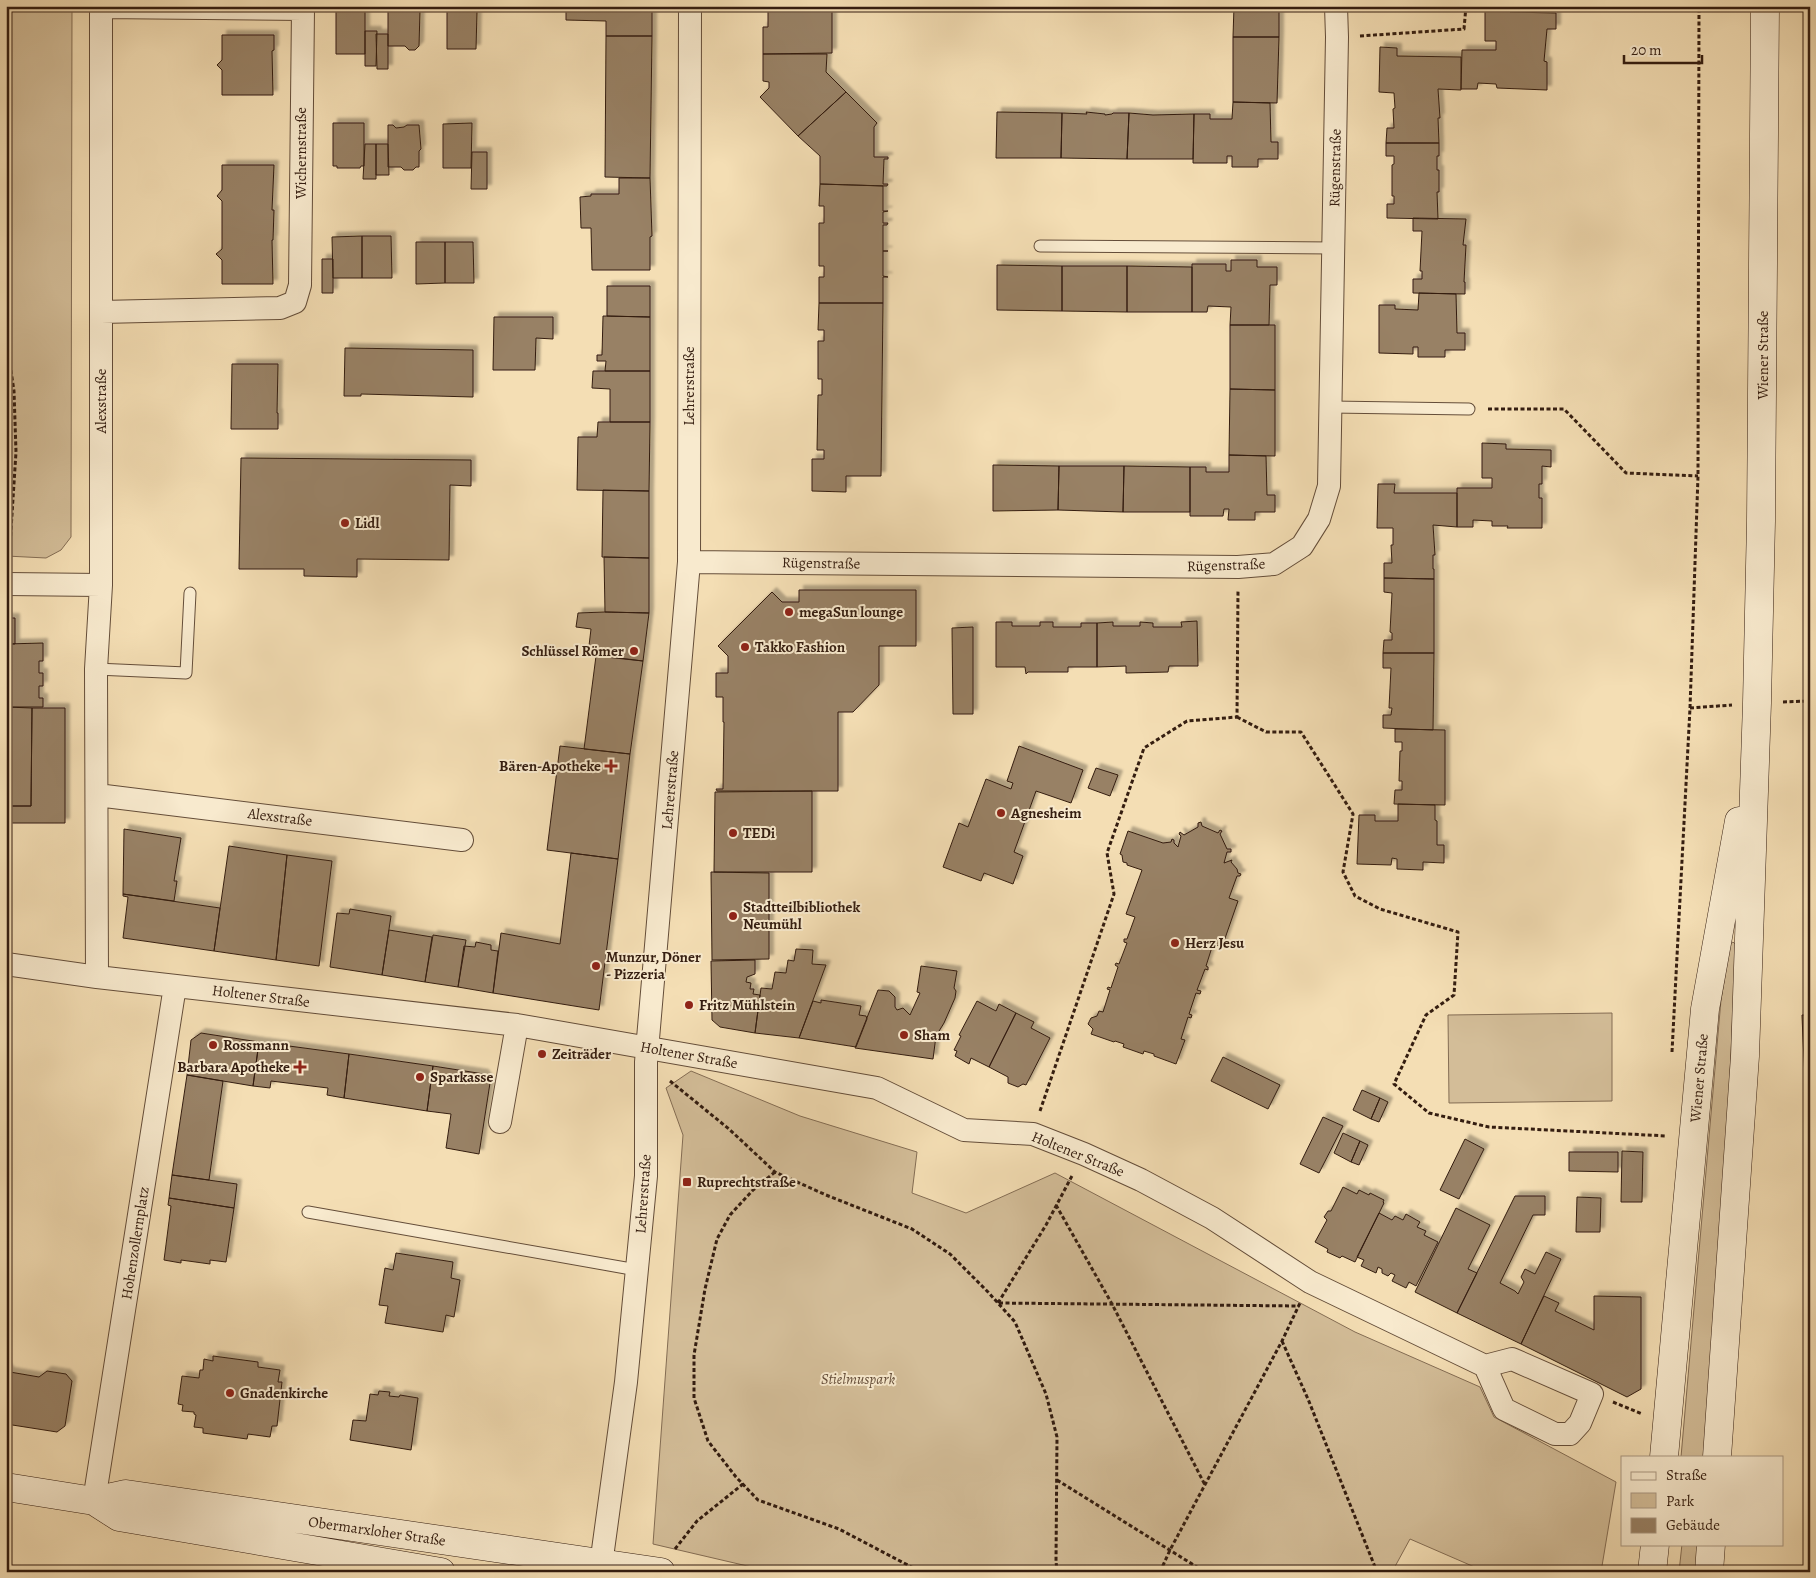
<svg xmlns="http://www.w3.org/2000/svg" width="1816" height="1578" viewBox="0 0 1816 1578" font-family="Alegreya,serif">
<style>
.green{fill:#d3bd98;stroke:#846d54}
.building{fill:#988165;stroke:#341d10;filter:url(#shadow)}
.lines{fill:none;stroke-linecap:round;stroke-linejoin:round}
.lane-casing{stroke:#644d39;stroke-width:13}
.street-casing{stroke:#644d39;stroke-width:24}
.secondary-casing{stroke:#341d10;stroke-width:29}
.path{stroke:#341d10;stroke-width:3;stroke-dasharray:4 2.5;stroke-linecap:butt}
.lane{stroke:#f8eace;stroke-width:11}
.street{stroke:#f8eace;stroke-width:22}
.secondary{stroke:#f8eace;stroke-width:28}
.poi-dot{fill:#8f2418;stroke:#f8eace;stroke-width:2}
.labels{text-anchor:middle;dominant-baseline:central;stroke-width:4;stroke-linejoin:round;paint-order:stroke}
.street-label{font-size:15px;fill:#341d10;stroke:#f8eace}
.poi-label{font-size:15px;font-weight:bold;fill:#341d10;stroke:#f8eace;text-anchor:start}
.park-label{font-size:15px;font-style:italic;fill:#644d39;stroke:#f8eace}
</style>
<defs>
<filter id="shadow"><feDropShadow dx="4.5" dy="-4.5" stdDeviation="1" flood-color="#0004"/></filter>
</defs>
<rect width="100%" height="100%" fill="#f4deb4"/>
<filter id="stains"><feTurbulence type="fractalNoise" baseFrequency=".004" numOctaves="4"/><feColorMatrix values="0 0 0 0 .2 0 0 0 0 .09 0 0 0 0 .02 0 0 0 .5 -.17"/></filter>
<radialGradient id="worn" r=".72"><stop offset=".6" stop-color="#630" stop-opacity="0"/><stop offset="1" stop-color="#630" stop-opacity=".3"/></radialGradient>
<path class="green" d="M6,6H72L71,537L61,550L46,558L6,556Z
M1733,942L1736,945L1726,1163L1707,1457H1681L1721,1000L1730,944Z
M1612,1013V1101L1449,1103L1448,1015Z
M691,1071L800,1116L917,1152L912,1193L966,1213L1055,1173L1355,1332L1480,1387L1494,1417L1616,1482L1601,1572H1486L1410,1539L1392,1572H773L653,1544L683,1135L666,1088Z
M1682,1544H1699L1696,1572H1679Z"/>
<path class="building" d="M566,6H652V36H606V21L566,20Z
M764,6H832V53L763,54V27H768V10H764Z
M1234,6H1279V37H1233Z
M1485,7H1510V12L1556,13V29H1547L1544,61L1547,62V90L1497,88L1496,84L1478,83L1477,89H1461L1462,50H1496V41H1485Z
M336,10H365V54H336Z
M388,10H420L419,46L415,50H409L405,46H388Z
M447,10L477,11L476,49H447Z
M365,31H377L376,66H365Z
M376,34H388V69H377Z
M222,35H274V50L272,51L273,95H222V70L217,65L222,60Z
M606,36H652L650,178L605,177Z
M1233,37H1279L1277,103L1233,102Z
M1380,47L1397,48V56L1461,57V90L1438,89L1440,118H1438L1439,143H1386L1387,128H1394L1393,109L1395,108L1394,93L1379,92Z
M763,54H827L826,72L846,92L798,136L760,97L769,88V82L763,81Z
M846,92L877,123L874,127V157H888V159H884L883,184H888L887,186L820,184V156L798,136Z
M1233,102L1270,103L1271,142H1278V159H1258V167H1232V156H1227V163H1193L1194,114H1210V119H1232Z
M997,112L1062,113L1061,158H996Z
M1086,112L1105,114V115L1112,114L1113,113H1129L1127,159L1061,158L1062,113L1087,114Z
M1129,113L1153,115L1194,114L1193,159H1127Z
M333,123H364V166H361L360,168H337V166H333Z
M472,123L471,168H443V124Z
M388,125H393L396,128L404,127L407,125H419L421,149L419,151V167H416L413,170H404L401,167H388Z
M1386,143H1439V156H1437V170H1439V192H1437L1438,219L1387,218V204H1394V196H1392V165L1394,164V156H1386Z
M365,144H376V179H363Z
M376,144H388L389,175H376Z
M472,152H487V189H471Z
M222,165H274L272,210H274L273,240H272L273,284H222V260L216,254L222,249V201L217,196L222,190Z
M619,178H650L652,236L650,237V270H592L591,228H581L580,197L591,196V194H619Z
M820,184L883,186V211H888L883,212V223H888L887,225H883V251H888H883V276L888,277H883V303H819V277H824V266H819V223H824V206H819Z
M1413,218L1466,219L1463,245H1466L1464,282H1465V294L1413,293V279H1422V271H1420L1422,231H1413Z
M362,236V278H333L332,237Z
M362,236H391L392,278H362Z
M416,242H445V283L416,284Z
M445,242H473L474,283H445Z
M322,259H333V293H322Z
M1231,260H1257V267H1277V285H1270L1269,325H1230L1231,307L1208,306L1207,312H1192V264H1226V271H1231Z
M997,265L1062,266V311L997,310Z
M1062,266H1127V312L1062,311Z
M1127,266L1192,267V312H1127Z
M607,286H650V317L607,316Z
M1419,293L1456,294L1457,333H1465V350H1445V357H1418V347H1413V354L1379,353V305H1395V309L1418,310Z
M819,303H883L881,476H846V492L812,491V459H824V450H817L818,395H822V379H818V341H824V330H818Z
M603,316L650,317V371H605L606,361H597V355H602Z
M494,317H553V339L536,338L535,370H493Z
M1230,325H1275V390L1230,389Z
M345,348L473,350V397L361,394V396H344Z
M232,364H278L277,413H278V429H231Z
M593,371H650V422H610V389L592,388Z
M1230,389L1275,390V456L1229,455Z
M598,422H650L649,491L577,490L578,437H597Z
M1482,443L1506,444V449L1551,450V467L1542,466V484H1539V498H1542V528H1507L1508,526H1492V521L1473,520V527H1457V488H1492V478H1482Z
M1229,455L1266,456L1267,495H1275V512H1255V520H1228L1229,509H1224L1223,516H1190V467H1206V472H1229Z
M241,458L471,460V486L450,485L449,560L357,559V577L304,576V569H239Z
M993,465L1059,466L1058,510L993,511Z
M1059,466H1124L1123,512L1058,510Z
M1124,466L1190,467V512H1123Z
M1378,484H1395L1394,493H1457V527L1433,525L1435,555H1433V569H1434V579L1384,578V563H1392L1391,545H1393V528H1377Z
M603,490L649,491V558L602,557Z
M604,557L649,558V613L605,612Z
M1384,578L1434,579V653H1383L1384,640H1392V633L1390,632L1392,593L1384,592Z
M799,590H916V646H879V685L853,712H838V791H717L716,789H723L724,722H723V697H716V673H728V656L718,646L772,592L782,602H799Z
M605,612L649,613L643,661L588,654L591,629L576,627L578,613Z
M6,618H15V644H6Z
M1197,621L1198,666H1169L1168,672L1126,673V666L1097,667V623L1113,622V626H1140V622L1153,623V627H1182L1181,622Z
M996,622H1012V626H1040V622H1053V627H1081V623H1097V667H1068V672H1028L1026,674L1025,667H996Z
M973,627V714H953L952,628Z
M43,643V661H39V673H43V686H39V698H43V707H6V644Z
M1383,653H1434L1433,730L1383,728V715H1391L1392,708H1389L1391,668H1383Z
M596,656L643,661L630,754L584,749Z
M6,707L32,708L31,806H6Z
M32,708H65V823H6V806H31Z
M1395,729L1445,730V805L1394,804L1395,790H1402V781H1399L1400,751H1402V742H1395Z
M560,746L630,754L618,859L547,850Z
M1019,746L1083,770L1071,803L1036,791L1014,852L1023,856L1013,884L984,873L981,881L943,867L959,823L968,827L986,779L1011,789L1013,783L1007,781Z
M1096,768L1118,775L1110,796L1088,788Z
M812,791V872H714L715,792Z
M1398,804L1435,805V820L1437,821V845H1444V863L1423,862V870L1397,869V859L1392,858L1391,865L1357,864L1359,815H1375V821H1398Z
M1201,822L1202,826L1218,833L1220,830L1222,831L1220,834L1227,849H1231V852H1227L1224,863L1232,860L1231,862L1237,869L1238,873L1241,874L1240,876H1237L1229,898L1238,901L1222,947L1213,944L1206,966L1208,967V970L1205,969L1197,990L1201,991L1200,994L1196,993L1189,1014L1192,1015L1191,1018L1188,1017L1181,1039L1185,1040L1176,1064L1154,1056V1054L1144,1051L1143,1054L1123,1047L1124,1044L1115,1041L1114,1042L1091,1034L1093,1029L1088,1024L1091,1018L1097,1016L1099,1011L1103,1012L1110,990L1107,989L1108,987L1111,988L1118,967L1115,965L1116,963L1119,964L1127,943L1124,942V939H1127L1135,917L1126,914L1142,870L1127,865V863L1123,862L1122,855L1120,854L1128,831L1163,843L1171,842L1172,839L1174,840V843L1178,847L1181,836L1179,834L1180,832L1184,835L1198,827V823Z
M124,829L181,838L174,881H177L174,901L123,894Z
M229,846L287,855L276,960L214,951Z
M571,853L618,859L599,1010L493,993L501,933L560,944Z
M287,855L332,861L319,966L276,960Z
M711,872L769,873V959L712,960Z
M123,894L220,908L214,951L123,938L128,897L123,896Z
M350,909L391,916L382,975L330,967L337,913L349,914Z
M389,930L432,937L425,982L382,975Z
M433,935L466,940L458,987L425,982Z
M476,942L491,945V950L498,951L493,993L458,987L464,946L475,947Z
M796,949L813,950L812,964L826,965L799,1038L755,1033L761,988L772,989L775,972L786,973L788,960L794,961Z
M755,960V974L747,977L746,982L751,983L750,989H754L753,994L760,995L755,1033L720,1027L712,1020L711,961Z
M921,966L957,971L954,988L956,991L955,998L944,1023L936,1036L933,1059L855,1048L878,990L889,991L895,997V1007L897,1010L903,1008L910,1015L920,993L917,992Z
M821,1000L861,1006L859,1015L866,1016L867,1019L856,1047L799,1038L813,1001L821,1003Z
M977,1001L996,1011L999,1004L1016,1013L989,1067L971,1058L969,1064L955,1056L957,1051L954,1050L961,1036L959,1035Z
M1016,1013L1034,1022L1031,1028L1050,1038L1026,1085L1023,1084L1018,1087L1008,1083V1077L989,1067Z
M1802,1015H1810V1171L1803,1040Z
M201,1033L259,1042L253,1086L187,1075L191,1040Z
M259,1042L349,1054L344,1098L327,1095L328,1088L271,1081L270,1088L253,1086Z
M349,1054L433,1066L427,1111L344,1098Z
M1223,1057L1280,1085L1268,1109L1211,1081Z
M433,1066L484,1074L490,1083L479,1154L446,1148L451,1114L427,1111Z
M187,1075L223,1081L209,1180L172,1175Z
M1362,1090L1380,1098L1371,1119L1353,1110Z
M1380,1098L1388,1102L1379,1122L1371,1119Z
M1323,1117L1343,1126L1319,1173L1300,1164Z
M1343,1133L1360,1141L1351,1162L1334,1153Z
M1465,1139L1484,1149L1459,1199L1440,1190Z
M1360,1141L1368,1145L1359,1165L1351,1162Z
M1622,1151L1643,1152L1642,1202H1621Z
M1569,1152H1618V1172L1569,1171Z
M172,1175L237,1184L234,1208L169,1198Z
M1343,1187L1357,1194L1359,1190L1369,1195L1370,1193L1384,1200L1383,1202L1384,1203L1355,1262L1342,1256L1340,1258L1327,1252L1328,1249L1315,1242L1327,1220L1324,1217L1328,1211H1331Z
M1515,1196H1545V1215H1533L1500,1283L1515,1291L1518,1294L1524,1282L1521,1277L1525,1269L1535,1274L1546,1252L1561,1259L1521,1344L1457,1313Z
M1577,1197L1601,1198L1600,1232H1576Z
M169,1198L234,1208L226,1262L210,1260V1264L181,1260V1263L164,1260L171,1206L168,1205Z
M1456,1208L1490,1225L1468,1269L1477,1273L1457,1313L1415,1292Z
M1379,1213L1392,1220L1395,1216L1403,1220L1406,1214L1420,1222L1417,1227L1426,1231L1424,1235L1438,1242L1416,1286L1409,1282L1406,1288L1392,1281L1395,1275L1391,1273L1388,1276L1382,1273V1269L1378,1267L1376,1273L1361,1266L1364,1260L1357,1257Z
M396,1253L453,1262L451,1278L460,1280L454,1317L446,1315L443,1332L385,1323L388,1306L379,1305L385,1268L393,1270Z
M1544,1296L1559,1303L1555,1311L1594,1330V1296L1641,1297V1389L1627,1397L1521,1344Z
M213,1356L258,1362V1367L280,1370L278,1382H282L277,1426H272L270,1437L248,1434L247,1439L203,1433V1428L194,1427L196,1415L194,1414V1412L182,1411L183,1405L178,1404L182,1376L199,1378L200,1370H203L204,1359L213,1361Z
M6,1367L10,1372L39,1377L47,1371L66,1374L72,1381L65,1426L57,1432L6,1424Z
M379,1391L390,1392L389,1396L399,1397L400,1395L418,1398L411,1450L350,1440L353,1420L366,1421L370,1394L378,1395Z"/>
<g class="lines">
<defs>
<path id="lane" d="M1040,246L1334,248
M1331,407L1469,409
M96,669L186,673L190,593
M308,1212L637,1270"/>
<path id="street" d="M101,312L280,308L295,302L300,285L303,9L101,7
M689,562L1238,567L1274,564L1302,546L1319,519L1329,486L1337,37L1336,6
M6,584L101,585
M97,795L462,840
M6,964L97,977L517,1025L877,1088L964,1130L1033,1134L1084,1154L1141,1180L1212,1218L1310,1282L1485,1366L1512,1359L1592,1394L1580,1423L1570,1434H1555L1504,1409L1485,1366
M97,977L96,669L101,585V6
M500,1122L517,1025
M94,1501L175,986
M600,1572L626,1382L646,1176V1062L689,562L690,6"/>
<path id="secondary" d="M1664,1457L1705,1009L1739,821
M1717,1457L1745,1056L1757,703L1761,521L1765,6
M6,1487L94,1501L126,1494L661,1572
M94,1501L119,1517L441,1572
M1652,1572L1655,1544
M1709,1572L1711,1544"/>
</defs>
<use href="#lane" class="lane-casing"/>
<use href="#street" class="street-casing"/>
<use href="#secondary" class="secondary-casing"/>
<path class="path" d="M1360,36L1464,29L1466,6
M6,338L14,391L16,452L9,561
M1488,409H1564L1626,473L1698,476
M1783,702L1810,701
M1690,708L1732,705
M1237,717L1266,732H1301L1353,814L1343,872L1355,896L1380,909L1458,932L1454,995L1426,1015L1394,1084L1429,1113L1489,1127L1667,1136
M1672,1052L1690,708L1698,476L1699,6
M670,1081L729,1129L775,1172L826,1195L912,1229L950,1254L988,1292L1015,1322L1046,1394L1057,1437L1056,1561L1057,1572
M1040,1111L1114,894L1107,853L1144,748L1187,721L1237,717L1238,590
M775,1172L753,1190L730,1215L717,1239L705,1289L694,1355V1398L708,1441L736,1477L758,1500L839,1529L921,1572
M1056,1205L1112,1304L1205,1485
M998,1303L1046,1225L1073,1174
M999,1303L1299,1306
M1282,1341L1308,1399L1377,1572
M1613,1402L1642,1414
M1057,1480L1205,1572
M675,1549L697,1521L743,1484
M1160,1572L1170,1550L1282,1341L1300,1303"/>
<use href="#lane" class="lane"/>
<use href="#street" class="street"/>
<use href="#secondary" class="secondary"/>
</g>
<g class="poi-dot">
<circle cx="345" cy="523" r="5"/>
<circle cx="789" cy="612" r="5"/>
<circle cx="745" cy="647" r="5"/>
<circle cx="634" cy="651" r="5"/>
<path d="M608.5 758.5h5v5h5v5h-5v5h-5v-5h-5v-5h5z"/>
<circle cx="1001" cy="813" r="5"/>
<circle cx="733" cy="833" r="5"/>
<circle cx="733" cy="916" r="5"/>
<circle cx="1175" cy="943" r="5"/>
<circle cx="596" cy="966" r="5"/>
<circle cx="689" cy="1005" r="5"/>
<circle cx="904" cy="1035" r="5"/>
<circle cx="213" cy="1045" r="5"/>
<circle cx="542" cy="1054" r="5"/>
<path d="M297.5 1059.5h5v5h5v5h-5v5h-5v-5h-5v-5h5z"/>
<circle cx="420" cy="1077" r="5"/>
<rect x="682" y="1177" width="10" height="10" rx="2.5"/>
<circle cx="230" cy="1393" r="5"/>
</g>
<g class="labels">
<g class="street-label">
<text transform="translate(301 153) rotate(-90)">Wichernstraße</text>
<text transform="translate(1335 168) rotate(-89)">Rügenstraße</text>
<text transform="translate(1763 355) rotate(-90)">Wiener Straße</text>
<text transform="translate(689 386) rotate(-90)">Lehrerstraße</text>
<text transform="translate(101 401) rotate(-90)">Alexstraße</text>
<text transform="translate(821 563) rotate(1)">Rügenstraße</text>
<text transform="translate(1226 565) rotate(-2)">Rügenstraße</text>
<text transform="translate(670 790) rotate(-85)">Lehrerstraße</text>
<text transform="translate(280 817) rotate(7)">Alexstraße</text>
<text transform="translate(261 996) rotate(7)">Holtener Straße</text>
<text transform="translate(689 1055) rotate(10)">Holtener Straße</text>
<text transform="translate(1699 1078) rotate(-85)">Wiener Straße</text>
<text transform="translate(1078 1154) rotate(22)">Holtener Straße</text>
<text transform="translate(643 1194) rotate(-86)">Lehrerstraße</text>
<text transform="translate(135 1243) rotate(-81)">Hohenzollernplatz</text>
<text transform="translate(377 1531) rotate(8)">Obermarxloher Straße</text>
</g>
<g class="poi-label">
<text x="355" y="523">Lidl</text>
<text x="799" y="612">megaSun lounge</text>
<text x="755" y="647">Takko Fashion</text>
<text x="624" y="651" text-anchor="end">Schlüssel Römer</text>
<text x="601" y="766" text-anchor="end">Bären-Apotheke</text>
<text x="1011" y="813">Agnesheim</text>
<text x="743" y="833">TEDi</text>
<text x="743" y="907">Stadtteilbibliothek<tspan x="743" dy="17">Neumühl</tspan></text>
<text x="1185" y="943">Herz Jesu</text>
<text x="606" y="957">Munzur, Döner<tspan x="606" dy="17">- Pizzeria</tspan></text>
<text x="699" y="1005">Fritz Mühlstein</text>
<text x="914" y="1035">Sham</text>
<text x="223" y="1045">Rossmann</text>
<text x="552" y="1054">Zeiträder</text>
<text x="290" y="1067" text-anchor="end">Barbara Apotheke</text>
<text x="430" y="1077">Sparkasse</text>
<text x="697" y="1182">Ruprechtstraße</text>
<text x="240" y="1393">Gnadenkirche</text>
</g>
<g class="park-label">
<text x="858" y="1379">Stielmuspark</text>
</g>
</g>
<rect width="1816" height="1578" fill="none" stroke="#f4deb4" stroke-width="25"/>
<rect x="8" y="8" width="1801" height="1563" fill="none" stroke="#341d10" stroke-width="2.5"/>
<rect x="12" y="12" width="1791" height="1553" fill="none" stroke="#341d10"/>
<rect x="1621" y="1456" width="162" height="90" fill="#f8eace" stroke="#aa9882"/>
<rect x="1631" y="1472" width="25" height="8" fill="#f8eace" stroke="#aa9882"/>
<text x="1666" y="1480" font-size="15" fill="#341d10">Straße</text>
<rect x="1631" y="1493" width="25" height="15" fill="#d3bd98" stroke="#aa9882"/>
<text x="1666" y="1506" font-size="15" fill="#341d10">Park</text>
<rect x="1631" y="1518" width="25" height="15" fill="#988165" stroke="#aa9882"/>
<text x="1666" y="1530" font-size="15" fill="#341d10">Gebäude</text>
<path d="M1624 55v8h78v-8" fill="none" stroke="#341d10" stroke-width="2.5"/>
<text x="1631" y="55" font-size="15" fill="#341d10" stroke="#f8eace" stroke-width="4" paint-order="stroke">20 m</text>
<rect width="100%" height="100%" filter="url(#stains)"/>
<rect width="100%" height="100%" fill="url(#worn)"/>
</svg>
